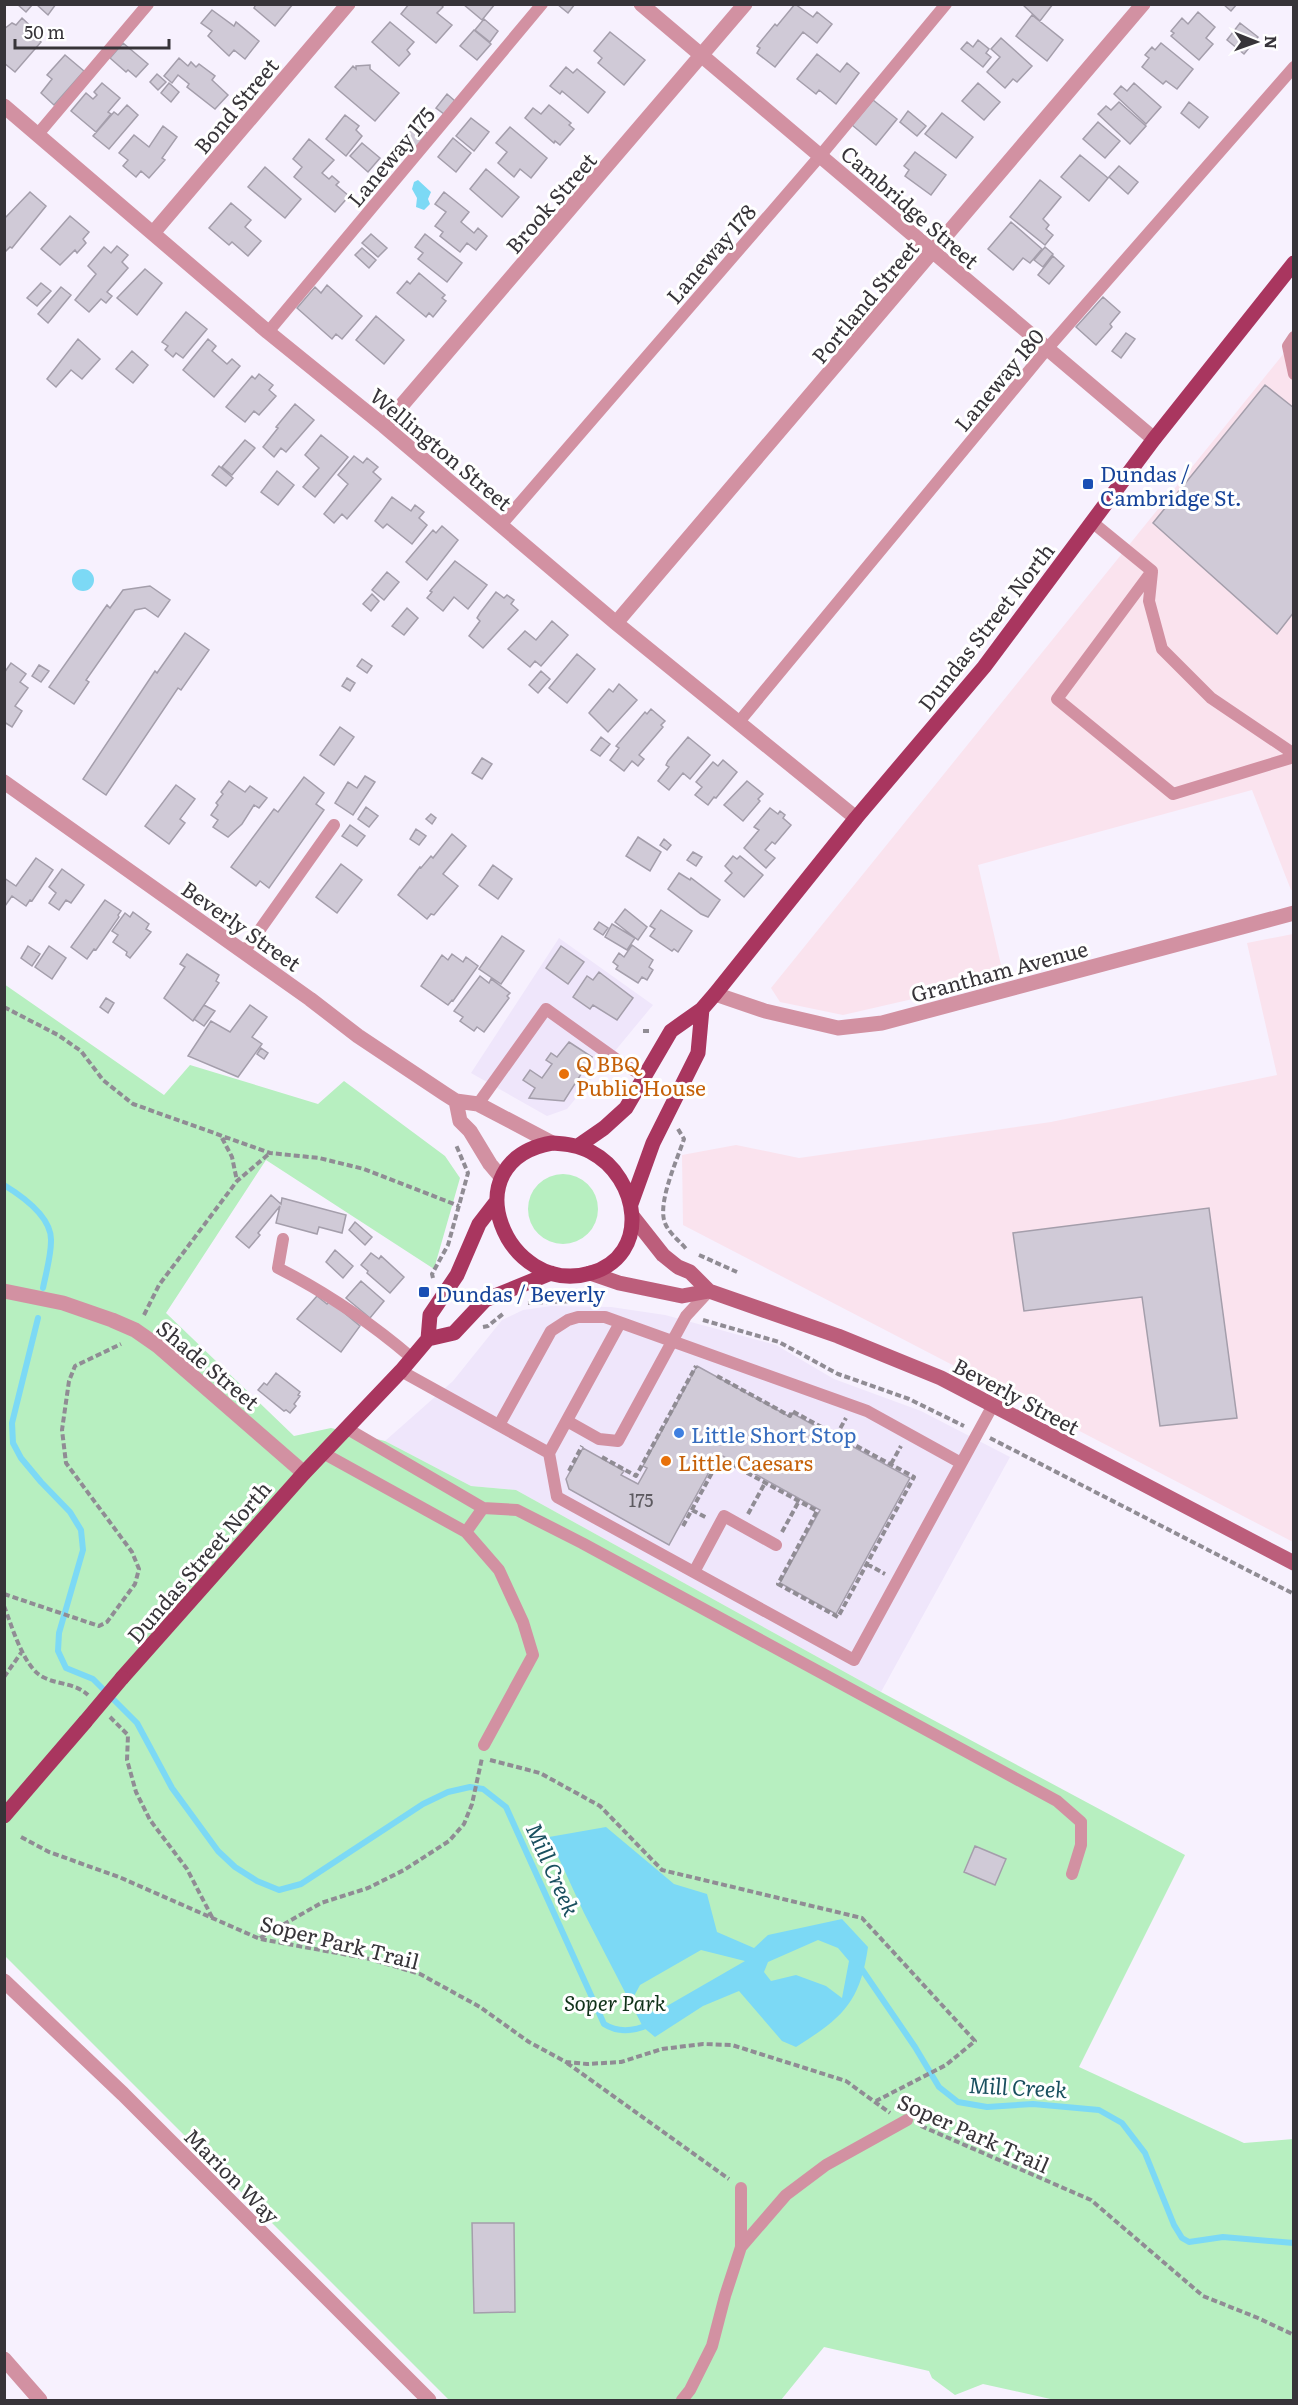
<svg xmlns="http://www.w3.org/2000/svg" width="1298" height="2405" viewBox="0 0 1298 2405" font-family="Literata,serif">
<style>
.built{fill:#efe6fb}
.industrial{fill:#fae3ee}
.green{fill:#b7efc0}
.water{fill:#7cd9f5;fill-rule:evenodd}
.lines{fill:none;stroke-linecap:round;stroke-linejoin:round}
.stream{stroke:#7cd9f5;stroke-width:6}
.building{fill:#d0cad7;stroke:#a49eab;stroke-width:1.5}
.path{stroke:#908c94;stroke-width:4;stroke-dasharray:6 3;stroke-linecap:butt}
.service{stroke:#d291a2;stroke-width:12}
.minor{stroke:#d291a2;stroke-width:15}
.tertiary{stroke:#d291a2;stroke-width:15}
.secondary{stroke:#bc5e7b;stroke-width:15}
.primary{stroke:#a9365f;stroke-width:15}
.primary-bridge{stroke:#a9365f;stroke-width:15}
.transit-dot{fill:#1a4fb4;stroke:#fff;stroke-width:2}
.food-dot{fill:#e8710a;stroke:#fff;stroke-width:2}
.shop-dot{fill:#3f7fe0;stroke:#fff;stroke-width:2}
.labels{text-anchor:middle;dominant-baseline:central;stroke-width:6;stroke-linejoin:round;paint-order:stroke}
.number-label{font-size:18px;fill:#5d5a60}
.street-label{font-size:21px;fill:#373439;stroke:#fff}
.transit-label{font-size:21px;fill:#164399;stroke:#fff;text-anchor:start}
.food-label{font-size:21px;fill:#c56008;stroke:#fff;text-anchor:start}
.shop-label{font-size:21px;fill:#366cbe;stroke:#fff;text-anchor:start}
.park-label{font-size:21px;font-style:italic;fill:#103219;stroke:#fff}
.water-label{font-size:22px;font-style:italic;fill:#1a505f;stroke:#fff}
</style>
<rect width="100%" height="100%" fill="#f7f1fe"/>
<path class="built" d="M559,938L653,1005L567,1109L547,1116L471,1073Z
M551,1306L611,1307L665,1315L776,1345L834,1379L921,1411L1010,1457L881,1692L516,1490L471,1486L385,1441L453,1381L502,1320L523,1310Z"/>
<path class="industrial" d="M1293,342V890H1291L1252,790L978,865L1004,978L843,1015L780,1002L771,988Z
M1293,934V1542L683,1225L682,1155L736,1145L799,1158L1051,1122L1277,1075L1247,943Z"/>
<path class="green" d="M4,984L164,1095L190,1065L318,1104L344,1081L445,1156L460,1178L434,1269L266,1160L166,1313L294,1436L331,1428L385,1441L471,1486L516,1490L881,1692L1185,1855L1079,2067L1244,2143L1293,2139V2400H1055L983,2384L955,2395L932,2378L929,2371L824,2347L781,2400H449L5,1956Z
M528 1209a35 35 0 1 1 70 0a35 35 0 1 1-70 0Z"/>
<path class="water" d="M418,180L431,192L428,199L430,204L424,210L416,207L417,198L412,189L414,182Z
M72 580a11 11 0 1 1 22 0a11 11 0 1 1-22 0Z
M606,1827L674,1884L707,1894L717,1932L754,1948L768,1935L842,1919L868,1947C860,2003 842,2018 796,2047L782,2041L739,1991L703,2006L655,2037L643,2027L584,1913L549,1837ZM818,1940L838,1948L849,1961L842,1998L826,1986L796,1975L771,1981L764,1972L768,1962ZM701,1950L745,1961L660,2010L641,2014L633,1998L640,1985Z"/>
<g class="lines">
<path class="stream" d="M4,1185C22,1196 52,1217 51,1241C51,1256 46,1273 43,1288
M38,1318L12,1423L13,1443L21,1458L41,1482L70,1512L81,1530L83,1550L59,1633L58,1651L66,1668L93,1679L137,1723L172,1788L218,1851L235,1867L257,1881L279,1890L301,1884L423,1804L448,1792L470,1787L483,1789L506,1807L604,2024C618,2033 635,2031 650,2024
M861,1968L915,2047L939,2087L958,2102L987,2107L1033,2104L1099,2110L1122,2123L1145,2153L1174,2225L1182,2238L1189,2242L1223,2237L1294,2243"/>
</g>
<path class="building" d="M17,4H33L26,12Z
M36,4H56L48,15Z
M256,4H293L275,26L254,8Z
M409,4H441L443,7L437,13L452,25L436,43L401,14Z
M463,4H495L482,20Z
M557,4H575L568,13Z
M795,4L813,17L817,12L832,24L817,43L803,32L775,67L757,53L760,48L757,46L775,24L777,26Z
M1022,4H1053L1040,21Z
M1223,4H1237L1231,11Z
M212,10L234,26L236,22L259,41L245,59L234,50L229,56L208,36L212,31L201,23Z
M1198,12L1215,27L1206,38L1213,44L1199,60L1171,36L1174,33L1171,31L1182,18L1188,24Z
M1032,15L1063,40L1047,61L1016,36Z
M22,18L37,32L35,35L41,42L15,72L4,63V29L12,23L16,25Z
M484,19L498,31L490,42L475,30Z
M390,22L414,42L407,50L410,54L399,66L372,42Z
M1240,23L1258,37L1244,54L1227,40Z
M474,30L491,44L477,60L460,46Z
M610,32L645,60L624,85L598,63L602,58L594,51Z
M1001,38L1032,66L1017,82L1013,79L1005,88L987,72L1000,57L991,49Z
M978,40L989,49L986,53L991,57L983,67L961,49L967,42L973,47Z
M123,43L148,64L136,77L128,70L126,72L110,58Z
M1161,43L1193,69L1177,89L1166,81L1163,84L1142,67L1149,58L1145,55L1152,47L1155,50Z
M817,54L840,72L847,63L859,73L836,104L819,90L816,94L797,79Z
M65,55L84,71L54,105L41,93L52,79L47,75Z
M179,58L188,66L191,62L196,67L199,64L215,76L212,80L228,95L215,109L187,87L189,84L178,75L172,83L164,76Z
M370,65V69L399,93L375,121L335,87L353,66L356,69V66Z
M566,67L573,73L577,69L605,92L588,113L562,91L560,94L550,86Z
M157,74L166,82L158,90L150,82Z
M102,83L120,98L108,112L111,114L96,132L71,111L86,93L93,99L97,95L94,92Z
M169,83L179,92L171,102L161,93Z
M978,83L1000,102L984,120L962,101Z
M1134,83L1161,107L1146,124L1114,94L1121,86L1127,91Z
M447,94L455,101L444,114L436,108Z
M873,100L897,119L876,145L852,125Z
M1119,102L1146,126L1130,144L1098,114L1106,106L1111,110Z
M1189,102L1208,117L1199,128L1181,113Z
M127,105L138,115L109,149L93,136L114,112L118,115Z
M549,105L571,123L569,125L574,129L560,145L555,141L554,143L525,118L533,108L541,114Z
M908,111L926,126L917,136L900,122Z
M942,113L973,137L956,158L925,134Z
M345,115L359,126L356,130L362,136L346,156L326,139Z
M471,118L489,132L474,151L456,136Z
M1098,122L1120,141L1105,158L1083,139Z
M414,123L428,134L411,155L397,144Z
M163,126L177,137L162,158L165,160L149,178L141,171L136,177L123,166L128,160L119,153L134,135L149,147Z
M510,127L547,158L531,178L520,169L514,177L498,163L507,152L496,143Z
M453,138L471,153L456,172L438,157Z
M309,139L334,160L322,173L329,179L332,176L339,182L336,185L349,196L335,212L294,177L302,167L293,159Z
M362,143L380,158L368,172L350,156Z
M915,152L946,175L931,195L905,176L909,170L904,166Z
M1080,155L1108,178L1089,201L1061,177Z
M1119,166L1138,182L1128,194L1109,177Z
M265,167L301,199L285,218L248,187Z
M486,169L519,197L502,217L470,189Z
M1040,180L1061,197L1043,219L1049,225L1046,229L1053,235L1045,245L1010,217Z
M30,192L46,206L12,248L10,247L4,253V219Z
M444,192L469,212L461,222L474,233L478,228L487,236L476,250L467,243L460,252L440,236L443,232L435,226L446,212L435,204Z
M231,203L251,220L245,227L261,241L248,256L232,242L229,245L209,228Z
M70,216L89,232L83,239L86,243L77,253L75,250L60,265L41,249Z
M1011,222L1042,249L1030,263L1023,258L1013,270L988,249Z
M371,234L387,248L378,257L362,243Z
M425,234L462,263L447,282L418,259L423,253L415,247Z
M117,246L128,255L122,262L128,268L107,292L112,296L106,303L101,299L89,312L75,300L96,274L88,266L104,247L111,253Z
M1045,247L1053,254L1043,267L1034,260Z
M362,248L376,260L369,268L355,255Z
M1053,256L1064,266L1049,284L1038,275Z
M145,269L162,283L137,315L117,298Z
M419,273L445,295L442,298L446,301L433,317L429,313L426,317L397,293L407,281L410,284Z
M41,283L51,291L37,306L27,298Z
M327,285L362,316L342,339L336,334L332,339L297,308L315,287L321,293Z
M61,287L71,295L48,323L38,314Z
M1103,297L1120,312L1110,324L1112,327L1096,345L1076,327Z
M186,312L207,329L183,358L176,353L173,357L165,350L168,346L162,342Z
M376,316L404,340L384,364L356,340Z
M1126,333L1135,339L1121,358L1112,351Z
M78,339L100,359L82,379L71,370L56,387L47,379Z
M208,339L216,346L212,351L227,364L232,359L240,366L214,397L183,370Z
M132,351L148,365L133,383L116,369Z
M259,374L273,385L269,390L276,396L259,415L254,411L245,422L226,407L252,376L255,379Z
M1265,385L1294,408V612L1277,634L1153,523Z
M295,404L314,420L286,452L281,448L274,457L263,447L278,428L276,427Z
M321,435L348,457L315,497L303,487L319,468L305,455Z
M245,440L255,448L232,475L222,467Z
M354,456L363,463L367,458L378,467L373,472L381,479L347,519L342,514L334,523L324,514L348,484L338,475Z
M219,466L233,478L226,486L212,475Z
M277,471L294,485L278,505L261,492Z
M392,497L411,511L415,505L424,512L419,518L427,525L412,544L387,524L383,528L375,521Z
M442,526L458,540L427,580L406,562L433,530L436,533Z
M455,561L487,585L468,609L454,597L443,611L427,598L432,592L430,591Z
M387,572L399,582L384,600L372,590Z
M150,586L170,600L158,617L145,608L135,610L86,680L89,682L74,704L49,687L107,605L110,608L123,590Z
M496,592L504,598L507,595L514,600L511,604L518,610L483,648L469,636L480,621L477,618L480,613Z
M372,594L379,601L371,611L363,604Z
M407,608L418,618L404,635L392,626Z
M552,621L568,635L541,666L535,661L530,667L508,649L525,631L536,640Z
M185,633L209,650L181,690L178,688L106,795L83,779L155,671L157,673Z
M577,654L595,669L567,703L549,688Z
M362,659L372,666L367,673L357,666Z
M11,663L26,674L20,682L28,688L15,706L22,711L12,727L4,722V673Z
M39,665L49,671L41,682L32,676Z
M541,671L550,679L538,693L529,685Z
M347,678L355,683L350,691L342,686Z
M619,684L637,700L608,732L589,713L609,689L613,692Z
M651,709L665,721L661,725L663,727L639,755L644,759L638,766L632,761L624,771L610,760L619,748L616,746L645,712L647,714Z
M340,727L354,737L334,765L320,755Z
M601,737L610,744L600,756L591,750Z
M688,737L710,755L690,779L683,773L669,790L658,781L669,767L666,765L668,761Z
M482,758L492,764L482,779L472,773Z
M723,760L737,772L716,798L714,797L708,805L695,795L702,787L696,782L713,762L718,766Z
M365,776L375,782L353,815L335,803L348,782L357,788Z
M304,777L324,793L316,804L324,810L269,888L260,881L256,886L231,867L274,809L278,812Z
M229,781L245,792L250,786L267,798L259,808L254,805L242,824L228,837L213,827L218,820L211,815L218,805L216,803L223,794L221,792Z
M747,781L763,794L758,799L760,801L743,821L724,805Z
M176,785L195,799L180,819L185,823L169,844L145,826Z
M366,807L378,816L369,827L358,819Z
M770,808L778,814L780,811L785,815L783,818L791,825L775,844L772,842L765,850L775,858L766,868L744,848L759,830L754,827Z
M431,814L436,818L432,824L426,819Z
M350,825L365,836L357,846L342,836Z
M416,829L426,836L419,845L410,839Z
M452,834L466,846L443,874L458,886L434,915L431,914L427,919L398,895L420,867L421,868L431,856L433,858Z
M638,837L661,852L650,871L626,856Z
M664,839L671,845L667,850L660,845Z
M693,852L702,857L696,866L687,860Z
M733,856L737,859L740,856L763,875L744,897L725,881L732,873L725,866Z
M36,858L53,870L32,901L30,900L26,906L12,896L5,906L4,878L16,886Z
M341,864L362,880L337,913L316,897Z
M493,865L512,879L498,899L479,885Z
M62,869L84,885L71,903L66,900L59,910L49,903L56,893L49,887Z
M679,873L690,880L691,878L720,900L708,917L701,914L668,889Z
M105,900L121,911L118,915L119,917L96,950L94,949L87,959L71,947Z
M625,909L647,927L638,940L615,922Z
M661,910L692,931L678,952L674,949L672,951L650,936L655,929L650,926Z
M133,912L149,924L146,929L151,932L130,958L126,955L127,952L113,942L118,935L112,931L125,913L130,917Z
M599,922L608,928L603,935L594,929Z
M612,924L635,938L627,950L605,937Z
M502,936L524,951L501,984L479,969Z
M632,945L653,960L649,967L653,970L647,980L642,977L638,983L616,969L618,966L613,962L619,953L624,957Z
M28,946L40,954L32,966L21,958Z
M49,946L66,958L52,979L35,967Z
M561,946L584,962L568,984L546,968Z
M187,954L219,975L216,981L219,983L193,1021L164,998L185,967L180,964Z
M452,954L463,962L466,957L478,966L453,1001L452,1000L448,1005L421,986L442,955L448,960Z
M599,972L633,998L617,1020L593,1005L590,1009L573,997L587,976L593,980Z
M480,976L489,983L491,979L510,993L507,996L509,998L484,1032L477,1027L474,1031L460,1021L463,1017L454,1011Z
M106,998L114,1003L108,1013L100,1007Z
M204,1005L215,1011L204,1026L194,1019Z
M250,1005L267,1017L252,1037L262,1044L238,1077L188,1056L211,1021L230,1032Z
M569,1042L592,1057L564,1101L529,1098L535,1088L523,1080L530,1070L542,1078L552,1064L546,1060L551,1053L557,1057Z
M261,1048L268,1053L264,1059L257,1054Z
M271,1195L281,1204L282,1198L346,1215L342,1233L319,1227L317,1234L276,1223L280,1206L258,1233L260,1235L249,1248L236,1237Z
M1209,1208L1237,1418L1160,1426L1142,1297L1024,1311L1013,1233Z
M355,1222L372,1237L365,1245L349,1230Z
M335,1250L353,1266L343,1278L326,1262Z
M371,1253L379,1259L381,1256L404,1277L390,1293L367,1273L368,1271L361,1265Z
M361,1281L384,1301L370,1318L346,1298Z
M317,1296L327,1304L330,1301L360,1326L341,1352L297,1319Z
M697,1366L790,1417L792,1413L910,1478L836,1614L780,1583L820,1510L719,1454L669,1545L569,1489L566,1479L583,1448L624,1471L621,1475L638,1484L647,1468L643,1466Z
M276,1373L300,1392L298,1395L300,1396L294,1404L296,1406L290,1413L286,1410L284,1411L258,1390L264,1383L267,1385Z
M975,1846L1006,1859L995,1885L964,1872Z
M472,2223H514L515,2312L474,2313Z"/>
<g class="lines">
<path class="path" d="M4,1007L58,1035L81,1051L103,1080L133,1104L270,1153L319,1158L364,1169L459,1206
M643,1031H652
M678,1129L684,1139C677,1160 659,1199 664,1220C667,1232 680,1241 687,1250
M222,1138L232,1157L237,1181
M699,1255L737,1272
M433,1278L432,1274L448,1245L468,1173L456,1145
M528,1303L574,1301
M144,1315L159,1285L237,1181L270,1153
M703,1320L779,1342L838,1374L909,1399L964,1426
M483,1327L488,1326L504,1313
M836,1436L846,1418
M990,1438L1294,1594
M602,1457L636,1476L696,1366
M891,1464L901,1446
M569,1471L582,1446
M692,1510L707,1518
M748,1514L765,1483
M683,1526L720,1458L817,1511L778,1584L838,1617L914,1477L792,1411L790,1416L717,1376
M782,1532L799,1501
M867,1564L885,1574
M4,1594L99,1626L107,1622L135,1584L139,1569L132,1552L66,1463L62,1430L69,1381L75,1366L121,1344
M4,1606C12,1626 24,1670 45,1678C60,1685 75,1683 88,1695
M4,1677L21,1653
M110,1717L128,1735L127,1760L136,1792L150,1820L187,1869L213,1919
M490,1760L540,1773L600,1806L662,1870L862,1918L975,2041L946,2065L876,2101
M21,1837L49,1852L119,1877L260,1939L370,1959L420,1974L480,2007L529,2042L566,2062L587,2064L621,2062L662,2049L703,2044L732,2045L846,2081L890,2113
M260,1938L321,1903L368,1888L404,1870L449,1841L464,1824L472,1804L482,1758
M567,2063L729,2179
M921,2126L1091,2200L1203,2296L1258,2318L1294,2335"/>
<path class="service" d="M38,134L148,4
M268,332L542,4
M1294,337L1288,346L1294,374
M1092,522L1152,571L1057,699L1173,794L1294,757
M501,525L820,156L946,4
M1152,572L1149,601L1162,649L1211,698L1294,754
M738,723L1047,349L1294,67
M244,952L334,825
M478,1104L546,1009L620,1062L645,1077
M283,1239L278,1268C327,1293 371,1323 412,1358
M401,1371L549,1453L620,1323
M567,1421L599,1439L618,1441L686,1316L709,1291
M499,1425L551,1331L568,1320L578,1317H605L867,1411L961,1463
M346,1428L483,1508L517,1510L582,1543L1057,1801L1081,1822V1845L1072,1874
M323,1453L466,1532L499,1570L523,1622L533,1655L484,1745
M549,1453L557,1497L854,1660L993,1405
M466,1532L483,1508
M694,1572L724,1516L776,1545
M741,2247V2188
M682,2400L690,2390L712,2346L725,2296L741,2247L786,2195L826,2165L907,2120"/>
<path class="minor" d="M641,4L1154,439
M4,106L268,332L384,426L616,623L856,818
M153,233L348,4
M384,426L745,4
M616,623L1143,4
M715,994L765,1011L838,1028L882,1023L1294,913
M4,1291L63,1303L112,1320L135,1330L158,1346L304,1473
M4,1981L123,2094L429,2400
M4,2359L40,2400"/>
<path class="tertiary" d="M4,782L310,999L358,1036L445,1094L456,1101L478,1104L552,1143
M456,1101L460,1121L470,1131L490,1164L501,1177"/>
<path class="secondary" d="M633,1217L663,1255L678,1267L690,1272L709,1291L838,1336L941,1378L1294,1563
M590,1273L619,1283L682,1296L709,1291"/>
<path class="primary" d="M552,1143C565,1144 579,1145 591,1152C639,1177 652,1255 591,1273C506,1298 450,1161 552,1143Z
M578,1146L604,1128L626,1108L671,1031L702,1009L715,994L856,818L984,667L1154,439L1294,263
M631,1204L653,1143L698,1053L702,1009
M428,1339L454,1333L485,1300L551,1273
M122,1678L304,1473L401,1371L428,1339L430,1315L457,1275L479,1224L496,1202
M4,1816L85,1722"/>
<path class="primary-bridge" d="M85,1722L122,1678"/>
</g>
<g class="transit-dot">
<rect x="1082" y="478" width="12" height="12" rx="3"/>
<rect x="418" y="1286" width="12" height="12" rx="3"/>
</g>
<g class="food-dot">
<circle cx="564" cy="1074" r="6"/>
<circle cx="666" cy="1461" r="6"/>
</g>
<circle class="shop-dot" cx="679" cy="1433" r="6"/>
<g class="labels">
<g class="number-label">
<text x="641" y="1499">175</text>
</g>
<g class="street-label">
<text transform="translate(235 105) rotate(-50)">Bond Street</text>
<text transform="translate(390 156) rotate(-50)">Laneway 175</text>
<text transform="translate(550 202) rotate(-49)">Brook Street</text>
<text transform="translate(911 206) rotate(41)">Cambridge Street</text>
<text transform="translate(710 253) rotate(-49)">Laneway 178</text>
<text transform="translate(864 301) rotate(-50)">Portland Street</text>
<text transform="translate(998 379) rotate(-50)">Laneway 180</text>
<text transform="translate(442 448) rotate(40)">Wellington Street</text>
<text transform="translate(985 626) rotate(-52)">Dundas Street North</text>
<text transform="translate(242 925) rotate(35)">Beverly Street</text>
<text transform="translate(999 970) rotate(-15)">Grantham Avenue</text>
<text transform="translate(209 1364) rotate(40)">Shade Street</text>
<text transform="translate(1017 1395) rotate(28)">Beverly Street</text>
<text transform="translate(198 1561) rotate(-49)">Dundas Street North</text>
<text transform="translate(340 1941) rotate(14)">Soper Park Trail</text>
<text transform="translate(974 2132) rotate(24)">Soper Park Trail</text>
<text transform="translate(233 2175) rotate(45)">Marion Way</text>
</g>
<g class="transit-label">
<text x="1100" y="472">Dundas /<tspan x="1100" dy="24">Cambridge St.</tspan></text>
<text x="436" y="1292">Dundas / Beverly</text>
</g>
<g class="food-label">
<text x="576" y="1062">Q BBQ<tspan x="576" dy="24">Public House</tspan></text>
<text x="678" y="1461">Little Caesars</text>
</g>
<g class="shop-label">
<text x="691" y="1433">Little Short Stop</text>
</g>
<g class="park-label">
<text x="615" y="2001">Soper Park</text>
</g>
<g class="water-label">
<text transform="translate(554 1869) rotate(66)">Mill Creek</text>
<text transform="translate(1018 2086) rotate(3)">Mill Creek</text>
</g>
</g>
<rect width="1298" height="2405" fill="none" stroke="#373439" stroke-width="12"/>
<g transform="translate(1256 42) rotate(91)" stroke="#ffffff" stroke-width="4.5" paint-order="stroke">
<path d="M0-4.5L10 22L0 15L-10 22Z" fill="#373439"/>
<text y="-9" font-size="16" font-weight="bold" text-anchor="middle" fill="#373439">N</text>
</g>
<path d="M15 39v9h154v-9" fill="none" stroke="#373439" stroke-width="3"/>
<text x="24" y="39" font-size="18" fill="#373439" stroke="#ffffff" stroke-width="4.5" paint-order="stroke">50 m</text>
</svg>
